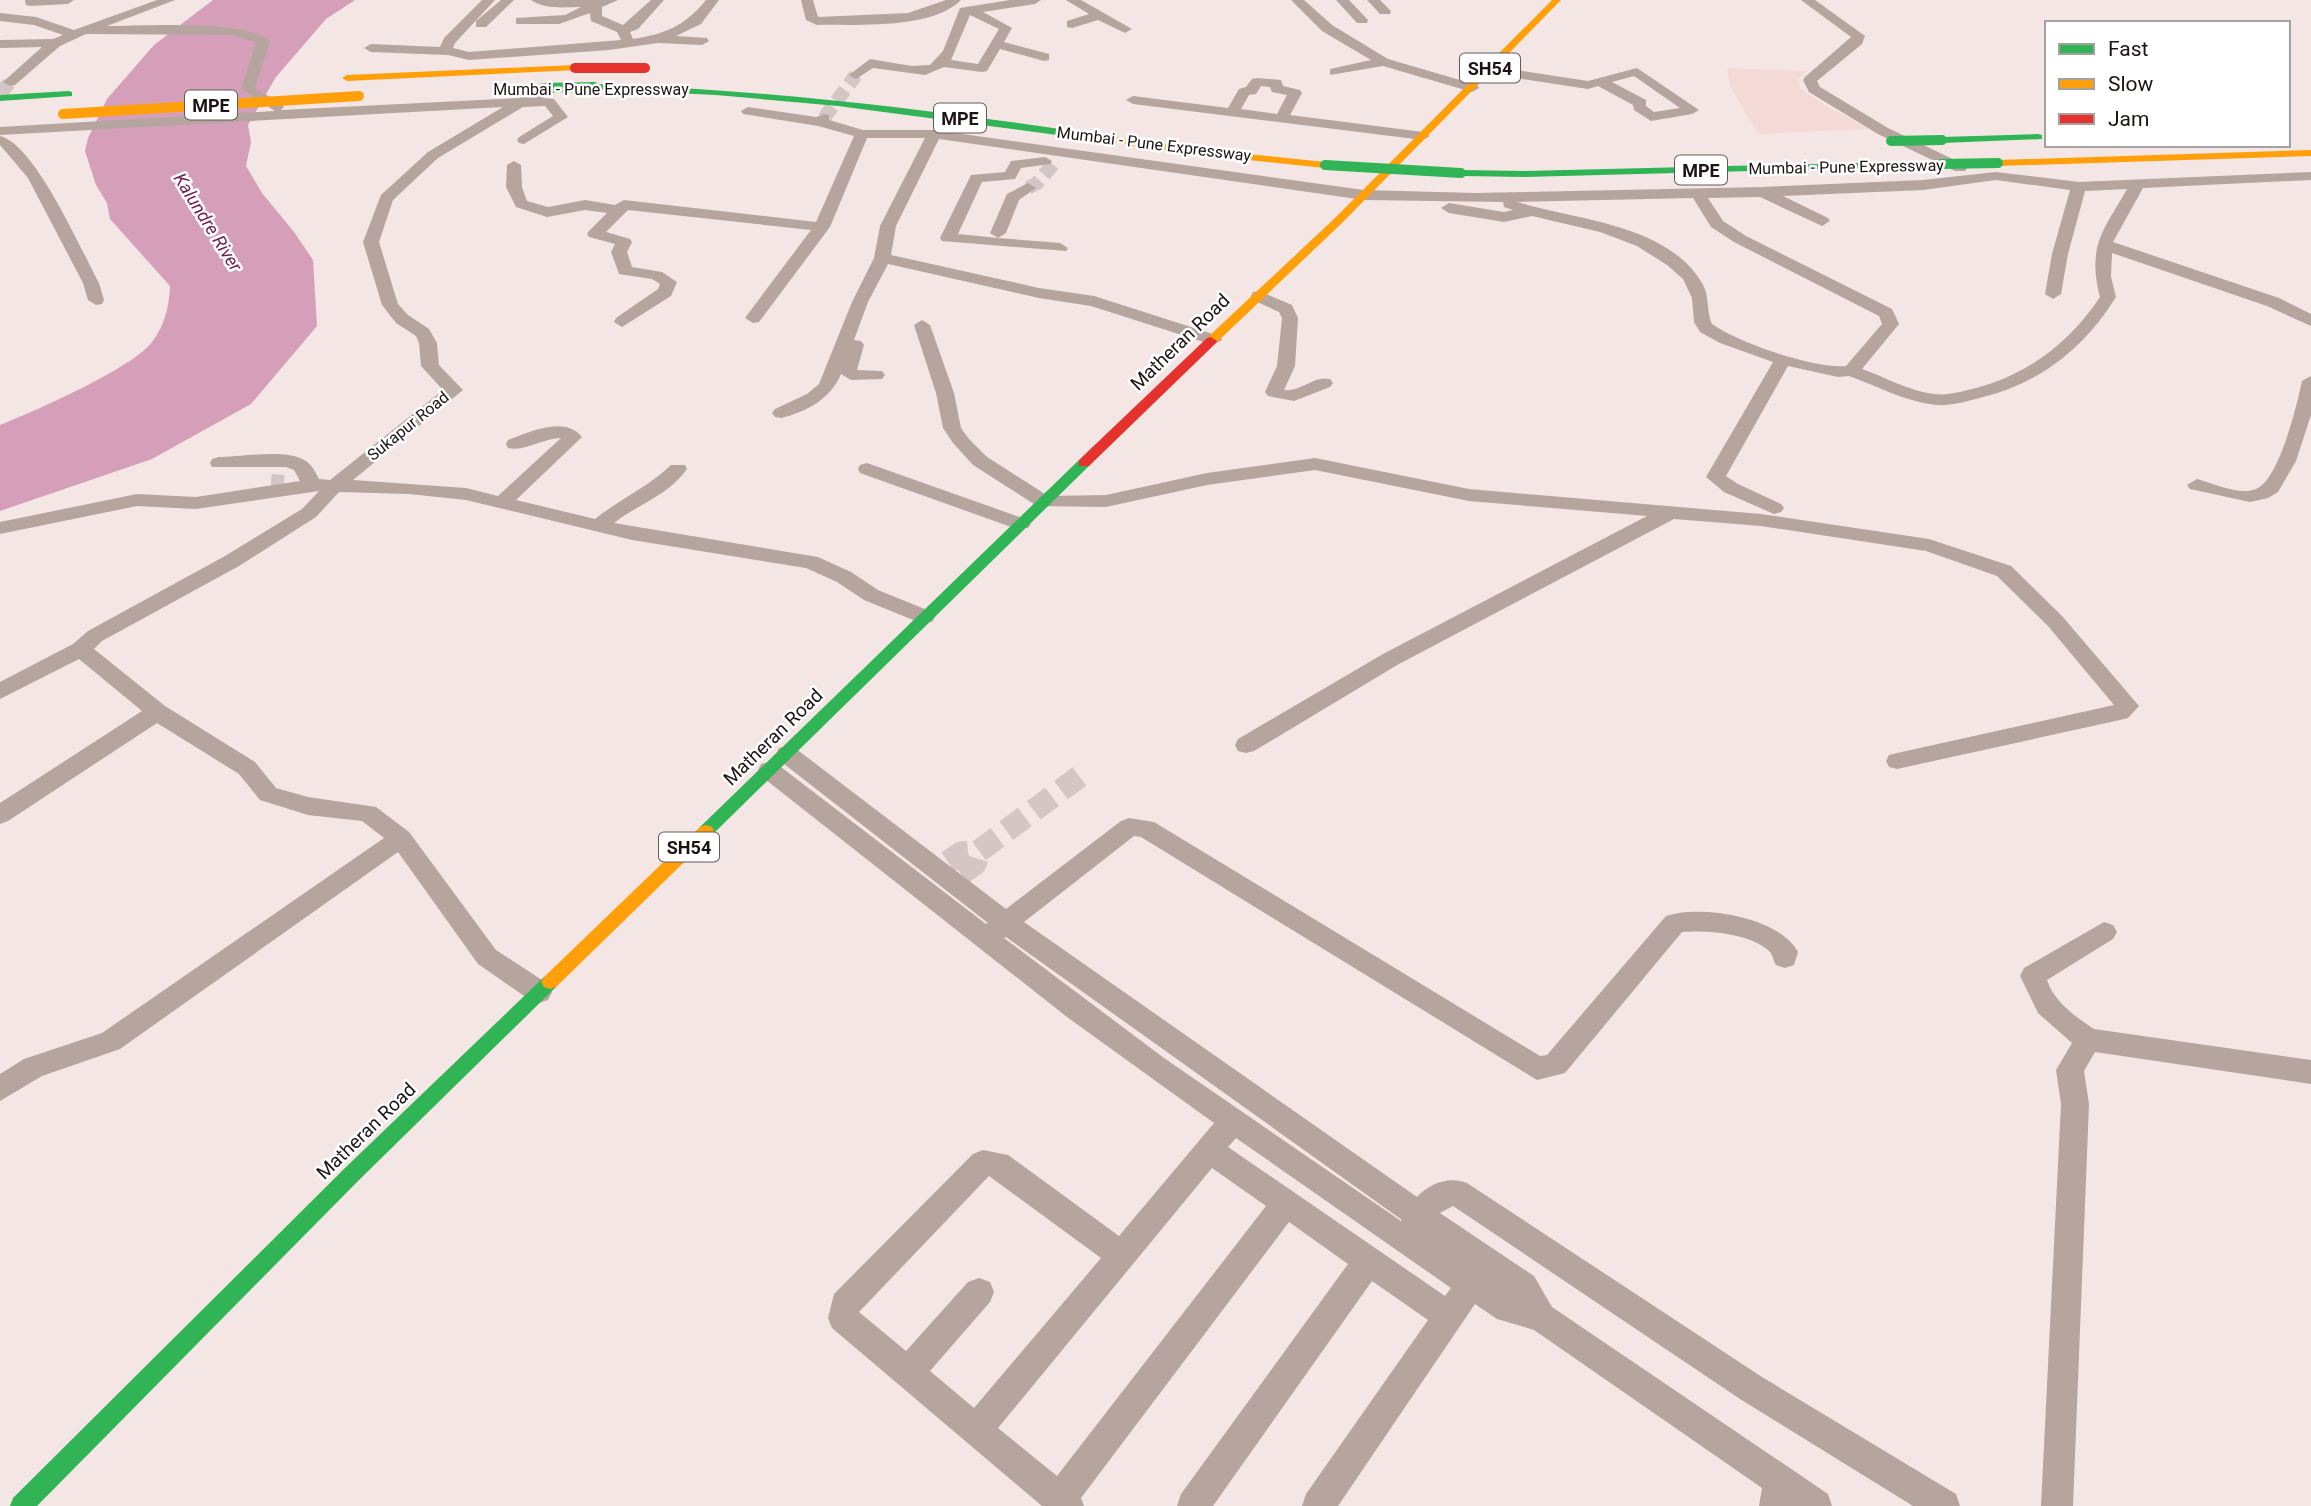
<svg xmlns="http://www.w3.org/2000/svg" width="2311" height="1506" viewBox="0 0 2311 1506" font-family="Roboto,sans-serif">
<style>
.built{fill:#f3dad6}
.water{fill:#d59fb9}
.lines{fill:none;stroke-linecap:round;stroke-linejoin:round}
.street-tunnel-far2{stroke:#d4c6c4;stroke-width:14;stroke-dasharray:14 7;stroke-linecap:butt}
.street-tunnel-far1{stroke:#d4c6c4;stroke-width:18;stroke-dasharray:18 9;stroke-linecap:butt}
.street-tunnel{stroke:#d4c6c4;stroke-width:23;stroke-dasharray:23 11;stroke-linecap:butt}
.street{fill:#b6a59e;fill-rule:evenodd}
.fast{fill:#30b455;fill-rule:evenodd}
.slow{fill:#ff9f0a;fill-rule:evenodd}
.jam{fill:#e5322d;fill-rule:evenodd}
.fast-bridge{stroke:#30b455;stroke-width:10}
.slow-bridge{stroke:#ff9f0a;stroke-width:10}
.jam-bridge{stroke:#e5322d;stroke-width:10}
.labels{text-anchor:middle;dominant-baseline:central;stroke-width:5;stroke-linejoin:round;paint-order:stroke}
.far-street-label{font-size:16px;fill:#1c1312;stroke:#fff}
.shield{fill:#fff;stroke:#605a59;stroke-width:2}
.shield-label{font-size:18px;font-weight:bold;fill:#1c1312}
.far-water-label{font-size:18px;font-style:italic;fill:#711b51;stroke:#fff}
.street-label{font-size:19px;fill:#1c1312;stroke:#fff}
</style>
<rect width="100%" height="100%" fill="#f4e6e4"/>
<path class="built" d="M1727,68L1807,71L1798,78L1800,88L1826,106L1871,129L1758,134L1730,86Z"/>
<path class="water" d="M213,0H355L326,19L276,77L248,125L251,142L246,166L262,193L294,232L313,260L317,326L251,404L152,459L0,511V425C33,412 133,368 152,342C165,325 169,307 170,286L110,219L107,203L96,185L85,151L88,138L107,99L154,45Z"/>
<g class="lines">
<path class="street-tunnel-far2" d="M0,94L10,82
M824,118L856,75
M1028,188L1037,183L1054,163"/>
<path class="street-tunnel-far1" d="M271,483L284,484"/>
<path class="street-tunnel" d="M948,862L961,853L979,851L1088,770
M961,874L975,864L979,851"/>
<path class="street" d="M25,0H74L68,4L30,6L26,5Z
M157,0H175L107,26C141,26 248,19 270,41L255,88L282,104L284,107L281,110L518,98L543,89L550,93L543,98L554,99L568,117L524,144L519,143L517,140L519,137L553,116L545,106L523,107L438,158L393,200L379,242L398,304L408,315L429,329L437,343L439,365L463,390L353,480L466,488L498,496L561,438C543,438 525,452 508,448L506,444L508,440C529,432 565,415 582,437L516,500L595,519C620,499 648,487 671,465H685L687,469C669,495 638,504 614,523L818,557L851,572L878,590L932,612L935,617L932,622H918L864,600L837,582L806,568L632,540L466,500L409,494L339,492L316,517L239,566L102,641L94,649L165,706L255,762L276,788L308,797L376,807L409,832L496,950L548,984L552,992L548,1000L539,1003L530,1000L478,964L398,852L120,1049L42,1076L0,1101V1074L24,1059L102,1033L384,838L362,821L308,815L260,800L239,774L157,723L8,821L0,824V803L142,711L79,659L0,699V682L73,644L88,631L225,556L302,509L319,491L196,509L137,506L0,534V522L137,494L196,497L300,481L294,470L286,467H212L210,463L212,459L219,457C241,457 288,448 306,461C312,465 316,473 319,479L330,480L443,390L421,366L419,343L416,336L396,323L382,305L363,242L381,195L428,152L503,107L0,135V127L275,111L241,89L256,42L232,35L86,34L60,46L15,85L10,86L3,82L42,47L0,48V40L53,39L63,35L34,25L0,21V13L36,17L74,30Z
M482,0H495L455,43L453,48L469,52L621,40L617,32L591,21L590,13L559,24H516V18L565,15L581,7C567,7 544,10 531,0H618L602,7V16L623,25L651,0H664L638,29L630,32L633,39C665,34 685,26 706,0H719L701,24L676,36L707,38L709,41L702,45L658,43L609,50L469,60L448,55L371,52L364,48L371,44L440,47L444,38Z
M501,0H514L486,27H476V21Z
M801,0H813L818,17L908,13L946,0H961C931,30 857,24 817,25L806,20Z
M1010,0H1041L1035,4L983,12L1012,28L1004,42L1049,54V60L1044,61L1000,49L987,71L982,72L944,67L925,75L873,68L856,79L849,75L870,59L912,66L930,65L943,51L960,8ZM970,15L999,29L978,64L951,60Z
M1066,0H1081L1132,29L1125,33L1098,20L1072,28L1067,27V21L1089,14Z
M1291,0H1304L1332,25L1388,59L1477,85L1479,88L1472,92L1383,66L1330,75V69L1371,60L1322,31Z
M1336,0H1349L1368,20L1367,23H1357Z
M1367,0H1380L1391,11L1390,14H1380Z
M1801,0H1815L1865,36L1862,44L1817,81L1820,87L1888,128L1965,165L1967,168L1965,171H1955L1878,134L1809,92L1803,80L1805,77L1851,37Z
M1489,66L1588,81L1637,68L1699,110L1692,114L1651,121L1634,110L1633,105L1598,86L1588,89L1484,73V67ZM1634,76L1680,108L1654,112L1646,106V100L1612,82Z
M1257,78L1281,80L1283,86L1300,90L1302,93L1290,115L1423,132L1430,136L1423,140L1133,104L1126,100L1133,96L1228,108L1239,89L1246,87L1252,79ZM1261,86L1270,87L1272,92L1287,95L1277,114L1241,109L1249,95L1256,94Z
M748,107L816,117L824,114L829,115V120L863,130H934L1364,190L1475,193L1763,187L1923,180L1996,172L2079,182L2311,172V180L2143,188L2113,242L2279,298L2311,314V326L2267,306L2112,253L2111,277L2116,297C2084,348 2042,382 1983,397C1968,401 1952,406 1936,405C1906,402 1877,386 1849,376L1838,377L1788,366L1726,476L1738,484L1781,504L1784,508L1781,512L1774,514L1724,492L1706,477L1773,362L1720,343L1700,332L1694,322L1692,298L1683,279L1667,265L1637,246L1600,232L1532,216L1504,222L1449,213L1441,208L1449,203L1504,212L1513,210L1504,207L1503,202L1364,200L939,139L896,226L891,255L1039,288L1094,296L1219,336L1222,340L1213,345L1091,306L1039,298L888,264L868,302L854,340L861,341L864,345L857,370L882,371L885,375L882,379L851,380L841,374C831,399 806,412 781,418L775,417L772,413L775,409L807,394L819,384L852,302L874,258L880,226L925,138H867L830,227L759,322L753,323L745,318L811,230L628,210L606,232L630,239L632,242L627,252L632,267L662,272L677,282L671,296L622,327L614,322L616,318L658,289L660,284L652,279L619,274L611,252L615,244L589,237L587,234L589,231L607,213L585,210L547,217L516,207L506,187L507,165L514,161L521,165L522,187L527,201L548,207L585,200L615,205L624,200L816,222L854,136L818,126L743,114L741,111ZM1996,180L2070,190L2052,254L2045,294L2053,299L2061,294L2068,254L2085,191L2127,189C2103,231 2087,246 2100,297C2070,342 2029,374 1976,388C1963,391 1948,396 1934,394C1909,391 1885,377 1862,369L1899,324L1892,309L1746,236L1723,221L1708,198L1760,197L1822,226L1830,221L1828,218L1783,196L1923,190ZM1693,198L1711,227L1734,242L1879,316L1882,324L1846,366C1814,369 1739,343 1712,324C1706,311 1710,296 1702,283C1667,224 1576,220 1517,202Z
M0,136C35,144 81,250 99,283L104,300L102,304L96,305L88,300L83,283L28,178L0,145Z
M1045,157L1052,161L1050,164L1021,168L1015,179L982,182L958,234L998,238L990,233L1007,194L1028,183L1036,188L1019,200L1006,233L998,238L1060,243L1068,248L1066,251L942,241L940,238L971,175L1005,172L1011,161Z
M1259,291L1292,305L1298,318L1295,366L1284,390C1301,392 1314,375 1330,379L1333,383L1330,387L1294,401L1268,396L1265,392L1277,366L1282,318L1279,312L1253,300L1251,296L1253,292Z
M922,320L930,325L954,393L961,428L969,439L987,457L1048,496L1106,495L1207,473L1315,458L1469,489L1761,514L1929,539L2011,566L2062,616L2139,706L2128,718L2120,720L1897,769L1889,767L1886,761L1889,755L1897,753L2114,705L2048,626L1997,576L1926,551L1761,526L1674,519L1399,664L1254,751L1246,753L1238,751L1235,745L1238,739L1383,654L1647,516L1469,501L1315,470L1207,485L1106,507L1037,506L973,465L953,443L943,428L936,393L914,325Z
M2311,376V415L2296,461L2278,492L2268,498L2250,502L2190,489L2187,485L2197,479C2213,483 2239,496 2256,489C2279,480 2297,405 2302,381Z
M867,463L1028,520L1031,524L1028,528H1014L860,473L858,469L860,465Z
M787,746L795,748L1006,909L1121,821L1129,818L1154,822L1540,1056L1547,1055L1666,916C1701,904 1780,917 1798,952L1794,965L1785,968L1776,965C1773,960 1773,955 1769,951C1750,933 1707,930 1682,932L1565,1073L1537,1080L1141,837L1134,836L1024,922L1417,1197C1430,1183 1449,1176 1467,1183L1762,1377L1956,1494L1960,1506H1913L1740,1399L1453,1206L1440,1213L1534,1276L1552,1307L1828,1494L1832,1506H1759L1762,1488L1534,1330L1497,1319L1475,1304L1338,1506H1302L1306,1494L1428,1320L1372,1281L1213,1506H1177L1181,1494L1348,1264L1289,1222L1081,1498L1084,1506H1042L832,1328L828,1318L834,1294L973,1154L983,1150L1008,1155L1119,1236L1214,1123L1067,1017L761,776L758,770L761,764L769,762L777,764L986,924L988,923L779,760L776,754L779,748ZM1006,937L1402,1220L1401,1221L1164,1058L1004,938ZM1236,1138L1451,1288L1445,1296L1228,1147ZM1212,1168L1266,1206L1057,1476L998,1428ZM989,1176L1101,1258L974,1408L930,1371L990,1302L994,1292L990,1282L979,1278L968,1282L906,1351L859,1312Z
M2104,922L2113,925L2117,932L2113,939L2047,980C2054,1002 2076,1017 2094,1029L2311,1060V1084L2095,1052L2084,1071L2089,1104L2073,1506H2041L2061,1104L2056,1070L2072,1043L2038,1013L2020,976L2024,968Z"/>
<path class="fast" d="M594,84C757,89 918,108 1080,132L1085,135L1080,138L838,106L716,95L591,89V85Z
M69,91L72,92V96L0,101V95Z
M2038,134L2042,135V139L1942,143L1937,140L1942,137Z
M1941,161L1945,162V166L1525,177L1461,176L1456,173L1461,170L1525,171Z
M1084,459L1089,460V466L712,835H700L698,831L700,827L1079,460Z
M550,975L556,977L559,982L556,987L359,1180L37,1506H10L13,1498L345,1168L544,977Z"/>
<path class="slow" d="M1552,0H1561L1343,222L1215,344H1207V338L1335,218Z
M575,65L580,68L578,70L347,81L342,78L347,75Z
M1080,132L1191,148L1325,162L1330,165L1325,168L1191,154L1076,137L1075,135Z
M2311,150V156L1998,166L1993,163L1998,160Z
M706,825L712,827L714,831L712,835L556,987L550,989L544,987L541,982L544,977L700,827Z"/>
<path class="jam" d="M1211,337L1217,341L1215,344L1089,466H1079V460L1207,338Z"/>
<path class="fast-bridge" d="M543,88L594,87
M1891,141L1942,140
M1941,164L1998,163
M1325,165L1461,173"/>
<path class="slow-bridge" d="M63,114L359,96"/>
<path class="jam-bridge" d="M575,68H645"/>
</g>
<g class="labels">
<g class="far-street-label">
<text x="591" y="89">Mumbai - Pune Expressway</text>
<text transform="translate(1154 144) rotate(7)">Mumbai - Pune Expressway</text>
<text transform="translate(1846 167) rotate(-1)">Mumbai - Pune Expressway</text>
<text transform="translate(408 426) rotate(-39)">Sukapur Road</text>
</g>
<g class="shield">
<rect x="1460" y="53.5" width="60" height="29" rx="5"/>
<rect x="185" y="90.5" width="52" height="29" rx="5"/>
<rect x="934" y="103.5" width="52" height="29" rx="5"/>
<rect x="1675" y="155.5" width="52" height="29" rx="5"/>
<rect x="659" y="832.5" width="60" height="29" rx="5"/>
</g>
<g class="shield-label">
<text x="1490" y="68">SH54</text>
<text x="211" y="105">MPE</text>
<text x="960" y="118">MPE</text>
<text x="1701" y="170">MPE</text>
<text x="689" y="847">SH54</text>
</g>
<g class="far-water-label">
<text transform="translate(208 222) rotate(58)">Kalundre River</text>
</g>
<g class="street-label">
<text transform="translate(1180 342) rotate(-44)">Matheran Road</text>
<text transform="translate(773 737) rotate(-44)">Matheran Road</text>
<text transform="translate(366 1131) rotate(-44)">Matheran Road</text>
</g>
</g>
<rect x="2045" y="21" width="245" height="126" fill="#ffffff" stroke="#a4a1a0" stroke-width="2"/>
<rect x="2059" y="44" width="35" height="10" fill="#30b455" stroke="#a4a1a0" stroke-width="2"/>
<text x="2108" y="56" font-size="21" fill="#1c1312">Fast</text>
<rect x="2059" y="79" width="35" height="10" fill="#ff9f0a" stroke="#a4a1a0" stroke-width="2"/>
<text x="2108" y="91" font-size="21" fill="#1c1312">Slow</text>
<rect x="2059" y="114" width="35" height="10" fill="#e5322d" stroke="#a4a1a0" stroke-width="2"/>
<text x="2108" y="126" font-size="21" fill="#1c1312">Jam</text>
</svg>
